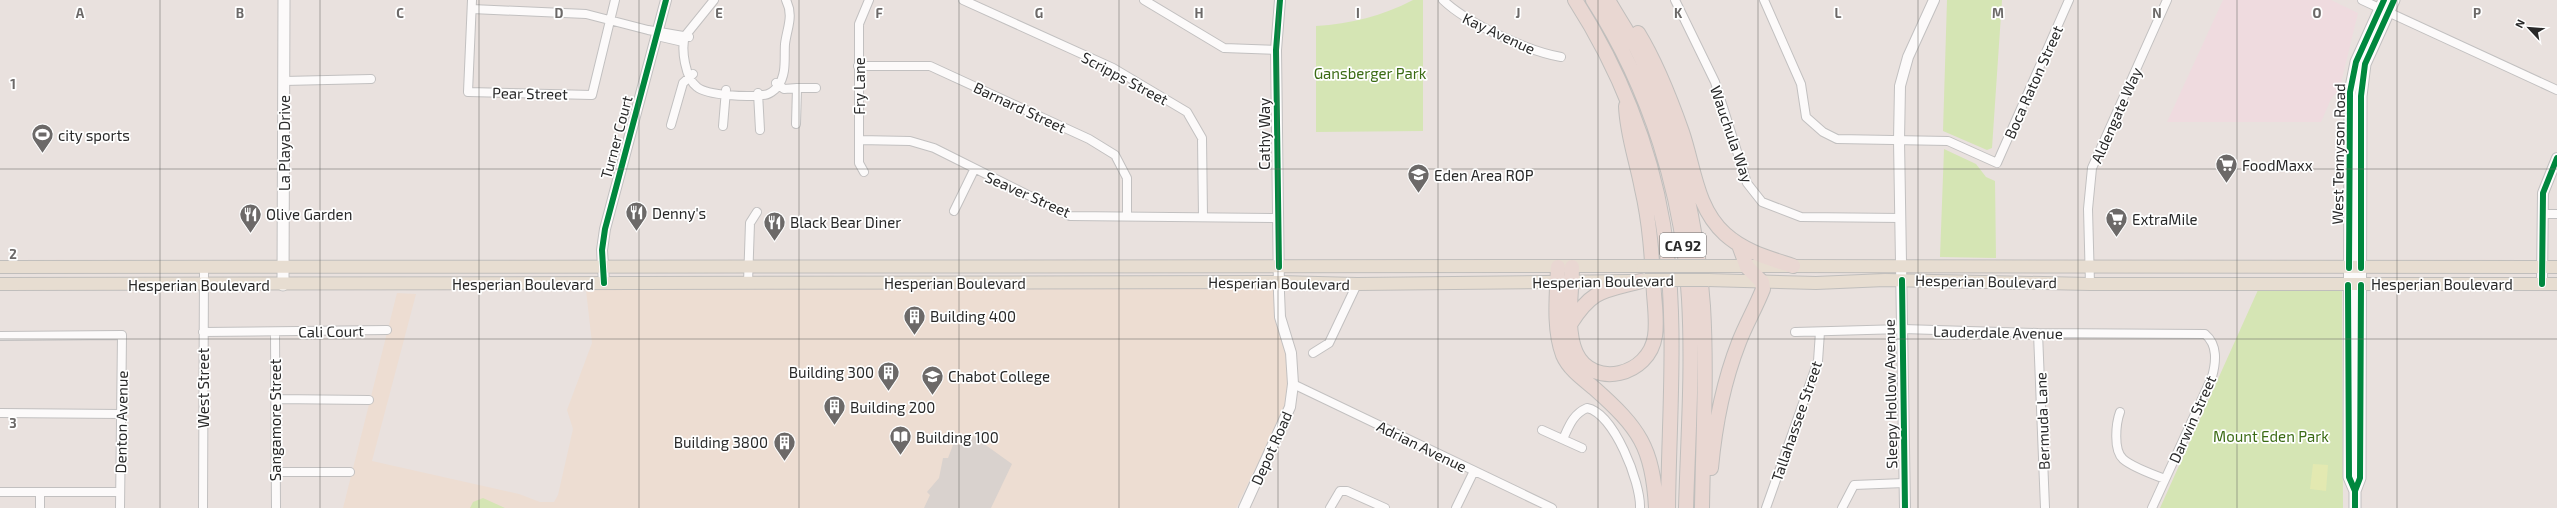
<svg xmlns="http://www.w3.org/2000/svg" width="2557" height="508" viewBox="0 0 2557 508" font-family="'Exo 2',sans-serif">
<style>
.education{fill:#edddd2}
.medical{fill:#efdbdf}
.green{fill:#d5e5b4}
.pitch{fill:#e3e9b1}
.plaza{fill:#d9d2ce}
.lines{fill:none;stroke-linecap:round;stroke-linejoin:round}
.minor-casing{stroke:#c2c0c0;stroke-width:10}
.tertiary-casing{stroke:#c2c0c0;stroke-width:12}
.secondary-casing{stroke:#c2c0c0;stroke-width:13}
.primary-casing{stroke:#c0bebc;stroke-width:14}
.motorway-casing{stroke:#c0bebc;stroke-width:16}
.minor{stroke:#fcfafa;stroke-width:8}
.tertiary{stroke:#fcfafa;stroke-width:10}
.secondary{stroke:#fcfafa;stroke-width:11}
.primary{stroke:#e7ddd1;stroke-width:12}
.motorway{stroke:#e9d7d2;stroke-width:14}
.primary-bridge-casing{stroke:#c0bebc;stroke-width:14;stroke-linecap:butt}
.primary-bridge{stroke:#e7ddd1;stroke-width:12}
.cycleway-casing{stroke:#fff;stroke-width:8}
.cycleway{stroke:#00873e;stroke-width:6}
.grid{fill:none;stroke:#6c6968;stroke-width:1;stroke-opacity:0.55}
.labels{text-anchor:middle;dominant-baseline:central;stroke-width:3.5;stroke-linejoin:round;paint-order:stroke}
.shield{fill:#fff;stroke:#696969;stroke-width:1}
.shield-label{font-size:14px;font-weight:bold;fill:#292929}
.street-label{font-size:15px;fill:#292929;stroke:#fff}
.park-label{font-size:15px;fill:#3b6b14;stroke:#fff}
.poi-label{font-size:15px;fill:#292929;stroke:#fff;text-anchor:start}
.grid-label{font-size:13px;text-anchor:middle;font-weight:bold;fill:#6c6968;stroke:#fff;stroke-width:3.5;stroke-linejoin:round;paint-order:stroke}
</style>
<rect width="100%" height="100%" fill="#e9e1de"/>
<path class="education" d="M1279,282L1293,384L1279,435L1253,473L1236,508H343L397,293L416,294L372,461L519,494L540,502H554L558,495L573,429L567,410L592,343L586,290L927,287L1105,288L1263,286Z"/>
<path class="medical" d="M2223,0H2331L2358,13L2340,87L2331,99L2321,122H2167Z"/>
<path class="green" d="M1413,0H1423V131L1316,132V26C1351,24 1382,16 1413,0Z
M1947,0H2002L1992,148L1987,150L1943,131Z
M1944,149L1976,164L1986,177L1995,181L1996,258L1940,257Z
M2258,290H2342L2343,508H2160Z
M483,498L505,508H470L473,502Z"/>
<path class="pitch" d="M2313,464L2328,465L2326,491L2310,489Z"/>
<path class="plaza" d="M973,436L1012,464L991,508H924L930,495L927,492L939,478L943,458H948L953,445H969Z"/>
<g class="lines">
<defs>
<path id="minor" d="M472,0L468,92L592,95L615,0
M714,0L685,36C681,49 685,78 697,87C708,96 749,97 763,95C769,95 775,90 778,86C787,74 784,58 785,44C787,28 794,16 786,0
M963,0L1113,68L1187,112L1202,138L1203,217
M1144,0L1224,48L1276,50
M1443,0C1467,23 1527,51 1561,57
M1675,0L1715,82L1747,183L1762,202L1801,217L1901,218
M1764,0L1801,84L1806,117L1823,132L1837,139L1948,141L1997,163L2069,0
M2362,0L2557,90
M472,9L586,14L648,30L689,37
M657,36L683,42
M858,66H930L1089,139L1115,155L1127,178V216
M284,81L371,79
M776,83L784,89L797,88
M758,93L760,130
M796,124L797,88H816
M671,125L683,83L693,74
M723,126L726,90
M859,140L910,141L934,148L1070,216L1277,218
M864,172L859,163V24L869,0
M954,211L974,170
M2542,214H2557
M748,283L750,223L757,212
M2090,284L2088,209L2092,168L2167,0
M203,332L387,330
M275,332L276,508
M1795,332L1903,329L2038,333L2205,334C2218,345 2216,362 2212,377L2152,508
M2038,333L2045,508
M0,336L122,335L120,508
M1313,353L1329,343L1357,284
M1293,384L1552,508
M275,399L369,400
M2120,412C2116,423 2113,450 2123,459C2132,467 2154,475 2165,479
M0,413L121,414
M1542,430L1582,448
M1563,439C1569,426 1573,414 1587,408C1614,413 1641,483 1640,508
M275,472H350
M0,492H120
M40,508V492
M203,508L204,268
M1330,508L1340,491H1347L1385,508
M1456,508L1474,471
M1766,508L1818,361L1820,332
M1842,508L1854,485L1904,483"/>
<path id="tertiary" d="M604,283L602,250L605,229L666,0
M2542,284L2543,193L2557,158
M1244,508L1290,407L1293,384L1291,353L1280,317L1279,293L1276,50L1280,0
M1905,508L1899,140L1900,86L1908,57L1934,0"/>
<path id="secondary" d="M283,285L284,0
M2355,491L2349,477L2350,92L2356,62L2384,0
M2355,508V491L2360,478L2361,96L2365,64L2394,0"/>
<path id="primary" d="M1707,266L2557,267
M0,267L1643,266
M1708,280L1816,283L1885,280L2090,284H2557
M0,284L1279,282L1357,284L1630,281"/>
<path id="motorway" d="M1575,0C1618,67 1650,145 1663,224C1678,317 1669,414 1668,508
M1593,0C1650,89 1683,194 1689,299C1693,369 1688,439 1686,508
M1608,0C1617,16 1628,32 1637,49C1675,125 1697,222 1703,306C1707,373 1703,441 1702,508
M1638,33C1657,64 1670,98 1682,132C1694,167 1696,208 1725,234C1745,252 1769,258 1793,266
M1558,267C1557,294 1553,329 1563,355C1569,369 1583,379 1594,388C1639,428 1653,447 1656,508
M1572,267C1572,293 1565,328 1576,353C1593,389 1649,376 1655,336C1657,322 1655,307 1654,294C1652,258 1650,223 1642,189C1637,161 1627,135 1626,106
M1571,323C1593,288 1605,291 1641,281
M1711,468C1715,424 1723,383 1739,342C1746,324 1756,307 1763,289L1762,282L1747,267L1739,245"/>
</defs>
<use href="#minor" class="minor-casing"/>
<use href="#tertiary" class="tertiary-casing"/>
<use href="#secondary" class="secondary-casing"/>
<use href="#primary" class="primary-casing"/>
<use href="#motorway" class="motorway-casing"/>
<use href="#minor" class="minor"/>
<use href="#tertiary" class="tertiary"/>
<use href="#secondary" class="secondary"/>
<use href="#primary" class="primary"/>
<use href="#motorway" class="motorway"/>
<defs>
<path id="primary-bridge" d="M1643,266H1707
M1645,280H1708"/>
</defs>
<use href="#primary-bridge" class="primary-bridge-casing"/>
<use href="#primary-bridge" class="primary-bridge"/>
<defs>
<path id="cycleway" d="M1279,267L1276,50L1280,0
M2349,268L2350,92L2356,62L2384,0
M2361,268V96L2365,64L2394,0
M1902,280L1905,508
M604,283L602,250L605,229L666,0
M2542,284L2543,193L2557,158
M2348,285L2349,477L2355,491
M2355,508V491L2360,478L2361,285"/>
</defs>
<use href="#cycleway" class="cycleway-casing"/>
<use href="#cycleway" class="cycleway"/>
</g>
<path class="grid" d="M160,0V508M320,0V508M479,0V508M639,0V508M799,0V508M959,0V508M1119,0V508M1278,0V508M1438,0V508M1598,0V508M1758,0V508M1918,0V508M2078,0V508M2237,0V508M2397,0V508M0,169H2557M0,339H2557"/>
<defs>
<symbol id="stadium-pin" viewBox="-11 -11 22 30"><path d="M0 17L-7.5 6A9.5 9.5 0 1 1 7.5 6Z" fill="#6c6968" stroke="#fff"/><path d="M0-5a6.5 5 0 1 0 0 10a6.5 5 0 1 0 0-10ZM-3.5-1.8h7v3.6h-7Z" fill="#fff"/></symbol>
<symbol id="supermarket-pin" viewBox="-11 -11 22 30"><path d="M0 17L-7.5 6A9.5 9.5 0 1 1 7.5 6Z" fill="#6c6968" stroke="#fff"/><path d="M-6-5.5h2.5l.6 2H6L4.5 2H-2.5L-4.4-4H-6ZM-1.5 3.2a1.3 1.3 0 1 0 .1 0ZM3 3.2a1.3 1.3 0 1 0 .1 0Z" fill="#fff"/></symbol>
<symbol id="school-pin" viewBox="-11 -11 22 30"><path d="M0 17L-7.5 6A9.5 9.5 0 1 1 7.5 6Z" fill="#6c6968" stroke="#fff"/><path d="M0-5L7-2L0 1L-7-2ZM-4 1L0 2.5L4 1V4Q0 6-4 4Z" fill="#fff"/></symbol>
<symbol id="restaurant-pin" viewBox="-11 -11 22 30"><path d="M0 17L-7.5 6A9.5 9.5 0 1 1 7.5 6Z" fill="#6c6968" stroke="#fff"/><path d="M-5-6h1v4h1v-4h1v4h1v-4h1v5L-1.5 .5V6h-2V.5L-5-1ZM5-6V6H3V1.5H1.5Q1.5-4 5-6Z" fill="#fff"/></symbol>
<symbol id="building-pin" viewBox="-11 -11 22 30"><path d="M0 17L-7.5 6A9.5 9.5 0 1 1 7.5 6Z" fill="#6c6968" stroke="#fff"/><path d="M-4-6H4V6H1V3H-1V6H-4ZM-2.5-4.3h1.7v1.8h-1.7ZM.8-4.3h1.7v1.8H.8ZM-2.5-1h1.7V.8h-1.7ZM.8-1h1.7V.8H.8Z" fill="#fff"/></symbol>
<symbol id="university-pin" viewBox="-11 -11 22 30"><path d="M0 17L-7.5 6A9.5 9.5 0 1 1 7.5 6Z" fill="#6c6968" stroke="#fff"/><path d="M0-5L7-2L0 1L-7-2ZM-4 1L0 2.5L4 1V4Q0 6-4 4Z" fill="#fff"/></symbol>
<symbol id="library-pin" viewBox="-11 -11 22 30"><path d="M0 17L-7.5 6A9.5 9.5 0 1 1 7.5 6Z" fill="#6c6968" stroke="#fff"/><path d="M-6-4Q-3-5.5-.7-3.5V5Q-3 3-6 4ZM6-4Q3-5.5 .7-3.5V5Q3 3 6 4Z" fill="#fff"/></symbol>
</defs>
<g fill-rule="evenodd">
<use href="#stadium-pin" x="30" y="122" width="25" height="34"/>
<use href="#supermarket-pin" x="2214" y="152" width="25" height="34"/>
<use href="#school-pin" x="1406" y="162" width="25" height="34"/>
<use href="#restaurant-pin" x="624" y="200" width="25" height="34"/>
<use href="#restaurant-pin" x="238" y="202" width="25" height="34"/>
<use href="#supermarket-pin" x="2104" y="206" width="25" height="34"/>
<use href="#restaurant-pin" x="762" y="210" width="25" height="34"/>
<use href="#building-pin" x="902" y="304" width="25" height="34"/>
<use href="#building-pin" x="876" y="360" width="25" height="34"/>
<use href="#university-pin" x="920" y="364" width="25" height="34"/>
<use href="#building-pin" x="822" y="394" width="25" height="34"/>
<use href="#library-pin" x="888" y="424" width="25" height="34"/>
<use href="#building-pin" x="772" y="430" width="25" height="34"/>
</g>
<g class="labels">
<rect class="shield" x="1660" y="233" width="46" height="24" rx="3"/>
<g class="shield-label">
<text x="1683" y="245">CA 92</text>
</g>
<g class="street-label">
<text transform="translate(1499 33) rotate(25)">Kay Avenue</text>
<text transform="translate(1125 78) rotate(28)">Scripps Street</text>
<text transform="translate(2033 82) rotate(-66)">Boca Raton Street</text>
<text transform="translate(859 86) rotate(-90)">Fry Lane</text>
<text transform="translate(530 93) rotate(1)">Pear Street</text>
<text transform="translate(1020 107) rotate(25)">Barnard Street</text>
<text transform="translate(2116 115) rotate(-66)">Aldengate Way</text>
<text transform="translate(1264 134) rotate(-90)">Cathy Way</text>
<text transform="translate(1732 134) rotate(71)">Wauchula Way</text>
<text transform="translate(616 137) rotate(-75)">Turner Court</text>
<text transform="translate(284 143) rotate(-90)">La Playa Drive</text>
<text transform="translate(2338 154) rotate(-89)">West Tennyson Road</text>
<text transform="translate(1028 194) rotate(24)">Seaver Street</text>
<text transform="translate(1603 281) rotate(-1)">Hesperian Boulevard</text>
<text transform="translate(1986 281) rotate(1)">Hesperian Boulevard</text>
<text x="955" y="283">Hesperian Boulevard</text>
<text transform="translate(1279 283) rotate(1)">Hesperian Boulevard</text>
<text x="523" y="284">Hesperian Boulevard</text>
<text x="2442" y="284">Hesperian Boulevard</text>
<text x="199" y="285">Hesperian Boulevard</text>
<text transform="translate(331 331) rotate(-1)">Cali Court</text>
<text transform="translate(1998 332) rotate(1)">Lauderdale Avenue</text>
<text transform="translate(203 388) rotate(-90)">West Street</text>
<text transform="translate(1890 394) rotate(-91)">Sleepy Hollow Avenue</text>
<text transform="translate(2192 419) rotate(-66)">Darwin Street</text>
<text transform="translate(275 420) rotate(-90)">Sangamore Street</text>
<text transform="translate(1796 421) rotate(-71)">Tallahassee Street</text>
<text transform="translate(2042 421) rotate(-92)">Bermuda Lane</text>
<text transform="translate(121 422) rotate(-89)">Denton Avenue</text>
<text transform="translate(1422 446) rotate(26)">Adrian Avenue</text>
<text transform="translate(1271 448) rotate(-66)">Depot Road</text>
</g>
<g class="park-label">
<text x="1370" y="73">Gansberger Park</text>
<text x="2271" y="436">Mount Eden Park</text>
</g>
<g class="poi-label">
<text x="58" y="135">city sports</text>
<text x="2242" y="165">FoodMaxx</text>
<text x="1434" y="175">Eden Area ROP</text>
<text x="652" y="213">Denny's</text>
<text x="266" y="214">Olive Garden</text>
<text x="2132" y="219">ExtraMile</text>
<text x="790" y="222">Black Bear Diner</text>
<text x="930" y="316">Building 400</text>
<text x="874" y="372" text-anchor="end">Building 300</text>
<text x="948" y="376">Chabot College</text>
<text x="850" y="407">Building 200</text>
<text x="916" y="437">Building 100</text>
<text x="768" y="442" text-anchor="end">Building 3800</text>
</g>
</g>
<g class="grid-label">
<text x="80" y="18">A</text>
<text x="240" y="18">B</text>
<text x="400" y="18">C</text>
<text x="559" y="18">D</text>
<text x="719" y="18">E</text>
<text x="879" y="18">F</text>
<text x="1039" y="18">G</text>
<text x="1199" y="18">H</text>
<text x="1358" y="18">I</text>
<text x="1518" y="18">J</text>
<text x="1678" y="18">K</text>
<text x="1838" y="18">L</text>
<text x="1998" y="18">M</text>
<text x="2157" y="18">N</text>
<text x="2317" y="18">O</text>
<text x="2477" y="18">P</text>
<text x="13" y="89">1</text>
<text x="13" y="259">2</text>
<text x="13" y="428">3</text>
</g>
<g transform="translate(2529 28) rotate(296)" stroke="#ffffff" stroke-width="3" paint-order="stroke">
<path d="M0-3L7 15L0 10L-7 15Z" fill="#292929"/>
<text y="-6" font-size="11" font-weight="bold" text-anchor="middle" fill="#292929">N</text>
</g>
</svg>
